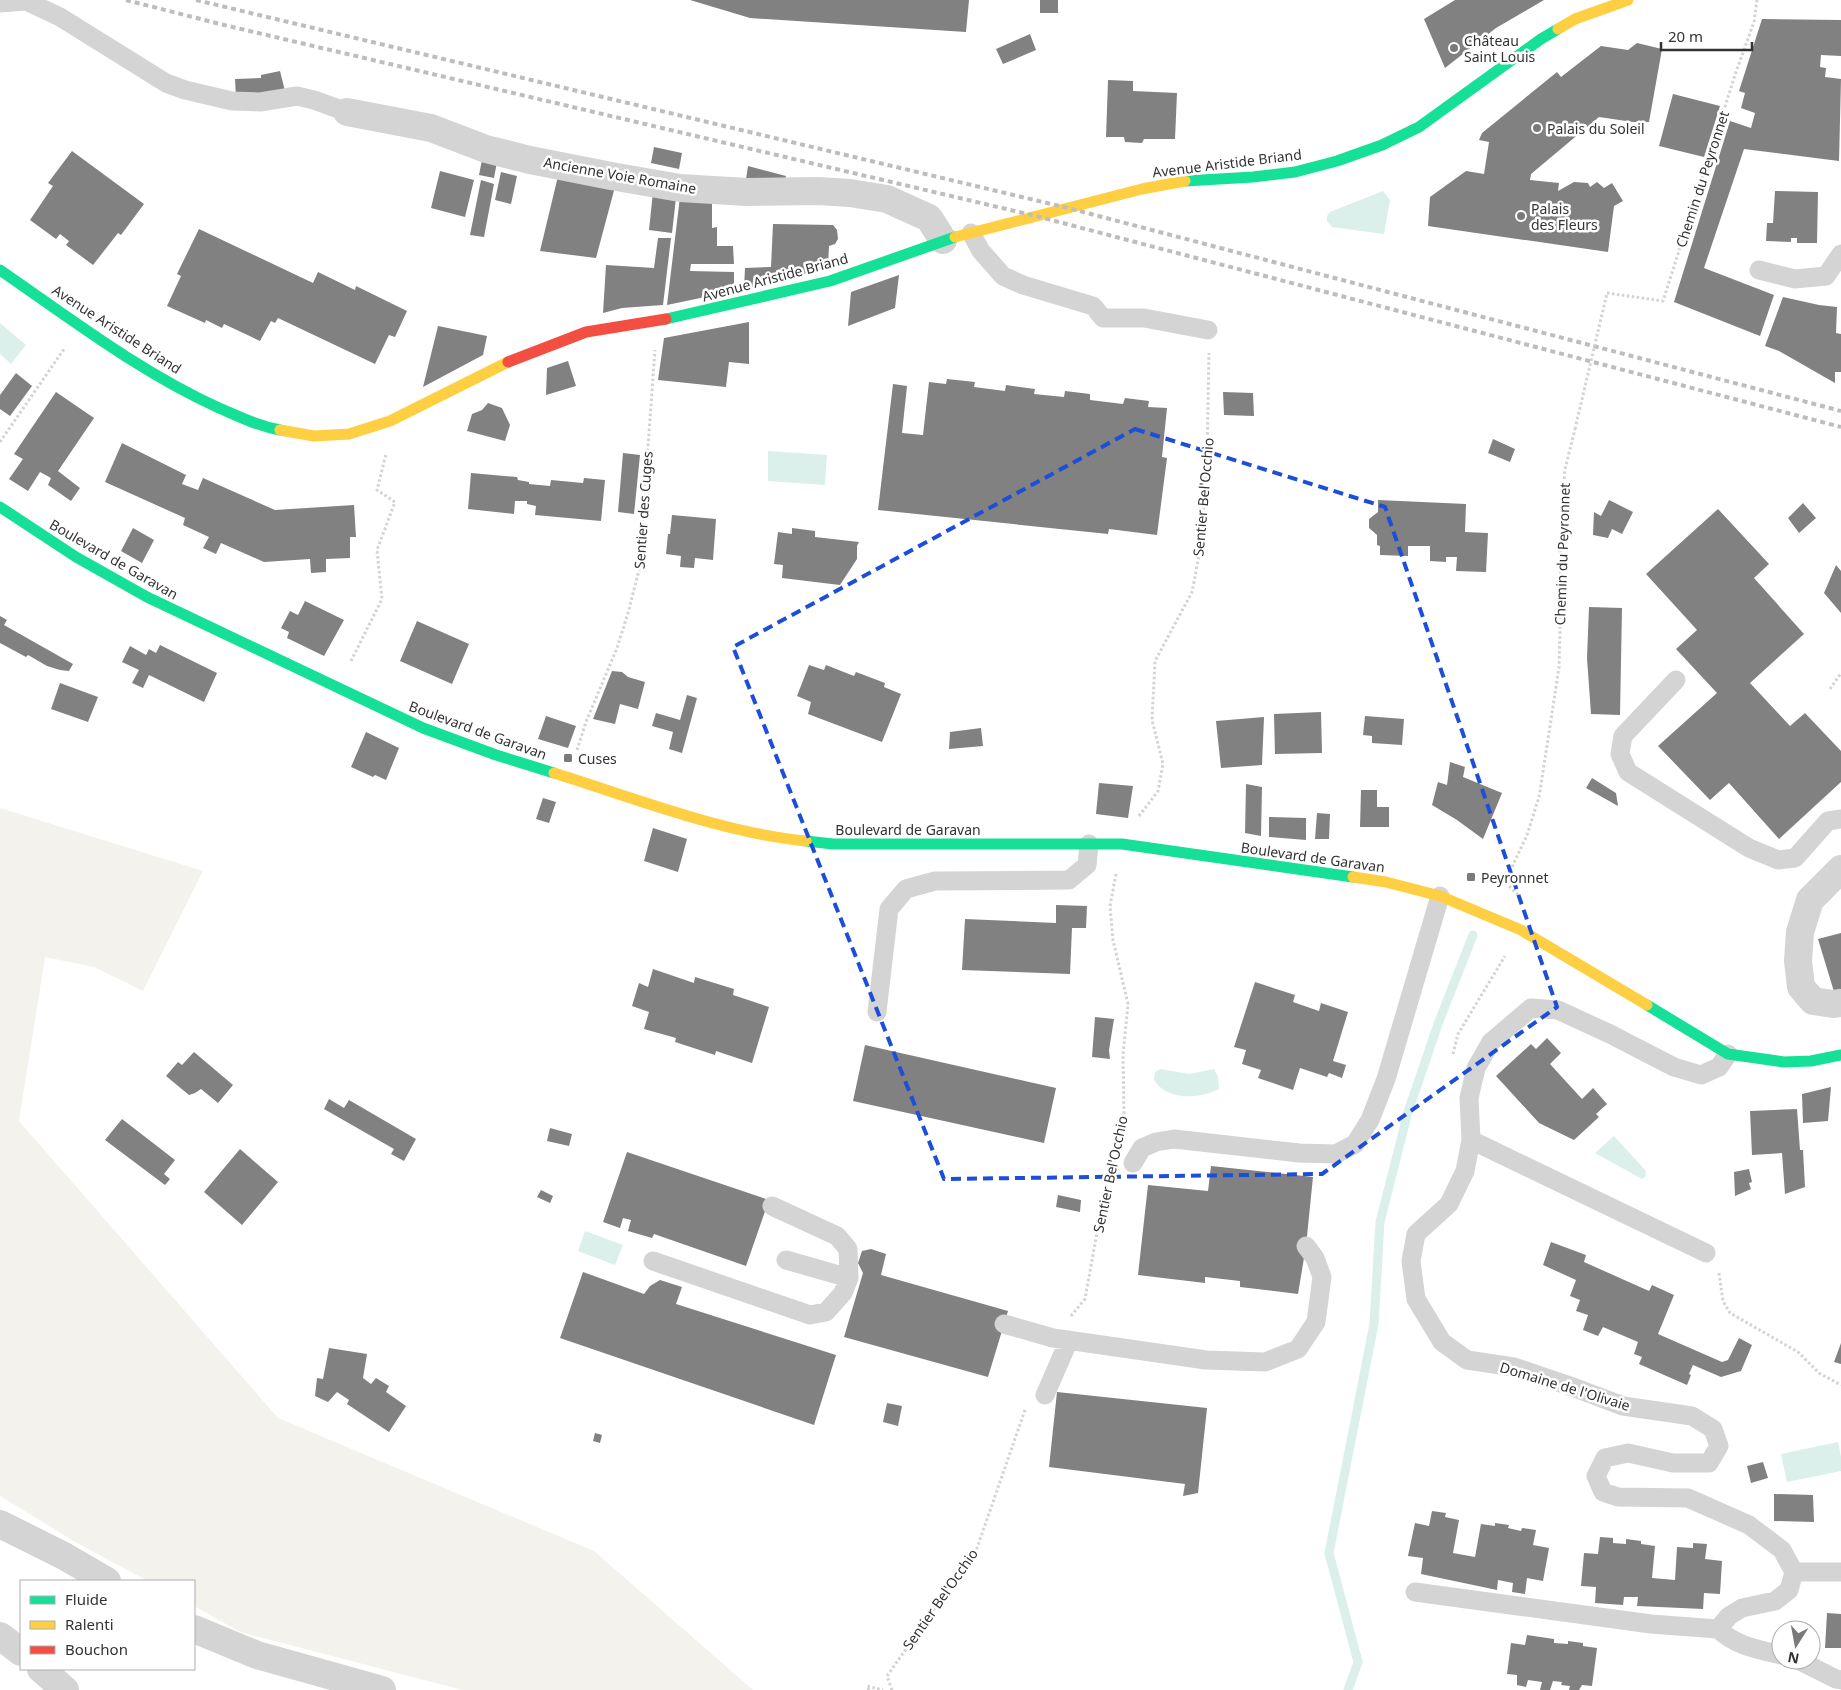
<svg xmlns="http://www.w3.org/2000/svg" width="1841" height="1690" viewBox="0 0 1841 1690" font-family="'Noto Sans',sans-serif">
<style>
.green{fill:#f3f2ec}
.water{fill:#dbefeb}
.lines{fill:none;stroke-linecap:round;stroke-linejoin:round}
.stream{stroke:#dbefeb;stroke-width:9}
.building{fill:#818181}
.path{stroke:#d3d3d3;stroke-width:3;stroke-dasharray:2.5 2.5;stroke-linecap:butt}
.lane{stroke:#d4d4d4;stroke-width:19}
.street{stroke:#d4d4d4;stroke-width:28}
.fast{stroke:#16e098;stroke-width:11}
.slow{stroke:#ffcf43;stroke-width:11}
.jam{stroke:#f24e42;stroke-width:11}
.rail{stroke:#bdbdbd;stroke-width:4;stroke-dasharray:5 4;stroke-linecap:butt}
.path-bridge{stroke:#d3d3d3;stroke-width:3;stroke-dasharray:2.5 2.5;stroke-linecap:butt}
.marked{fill:none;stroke:#1d4ed8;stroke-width:4;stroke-dasharray:10 6;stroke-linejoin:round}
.poi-dot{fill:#7a7a7a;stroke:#fff;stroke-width:2}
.labels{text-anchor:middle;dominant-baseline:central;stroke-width:5;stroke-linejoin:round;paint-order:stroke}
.poi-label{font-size:14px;fill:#333;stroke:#fff;text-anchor:start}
.street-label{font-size:14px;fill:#333;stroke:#fff}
</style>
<rect width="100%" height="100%" fill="#fff"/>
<path class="green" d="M0,808L203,871L143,991L94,967L45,957L19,1121L278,1418L594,1551L753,1690H463L240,1632L194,1606V1581H148L77,1543L0,1496Z"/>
<path class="water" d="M1383,191L1390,200L1384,234L1332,227L1327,221V216L1330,212Z
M0,323L26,345L11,364L0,354Z
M768,451L827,455L825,485L768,481Z
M1160,1069L1189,1074L1214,1069L1218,1077L1219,1089C1199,1099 1167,1101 1154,1080L1155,1072Z
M1614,1136L1646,1171L1645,1177L1642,1179L1595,1153Z
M585,1231L623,1245L615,1265L578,1251Z
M1838,1442L1841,1457V1471L1787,1482L1781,1454Z"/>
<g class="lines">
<path class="stream" d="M1348,1690L1358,1662L1329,1553L1374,1324L1380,1222L1408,1112L1438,1024L1473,935"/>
</g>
<path class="building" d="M690,0H969L966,32L750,18Z
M1040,0H1058V13H1040Z
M1455,0H1544L1496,28L1445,68L1424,19Z
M1762,19L1841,20V56L1821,55L1820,67L1826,68L1825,77L1841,79L1839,161L1744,149L1704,268L1774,295L1760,336L1674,302L1730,121L1751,128L1755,113L1741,108L1745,93L1739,91Z
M1030,34L1036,50L1003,64L996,49Z
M1637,43L1662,49L1649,122H1633L1599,117L1531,174L1530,180L1559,183L1558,191L1574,182L1588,183L1590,187L1597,182L1604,188L1612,183L1623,201L1614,206L1608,252L1428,226L1430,197L1466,171L1484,174L1489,142L1479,140L1482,133L1557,72L1561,77L1601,46L1628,50Z
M280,71L286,95L236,97L235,79L261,78V75Z
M1108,80L1133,81V91L1177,93L1175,139H1144L1142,143L1125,142L1124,137H1106Z
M1673,94L1720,106L1704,157L1659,146Z
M654,147L682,153L679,169L651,163Z
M72,151L144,204L121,235L118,233L93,265L66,245L69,241L60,234L56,239L30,220L53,186L48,183Z
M482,160L497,162L494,178L479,175Z
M748,166L786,176L783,189L745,186Z
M440,171L474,180L465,217L431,208Z
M501,172L517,176L511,204L495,200Z
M559,172L616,183L596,258L540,251Z
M481,180L494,184L484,237L470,235Z
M1775,191L1818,192L1817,243H1797V238H1791V242L1766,241L1767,223H1773Z
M653,192L676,198L672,233L649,230Z
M680,197L712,198V228L717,227V246H733L734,264H691L690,271L734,272V291L667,305Z
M773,224L833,225L837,230L838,239L835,244L829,246L828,267L769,284L744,289L745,268L771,267Z
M199,229L313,283L318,272L355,290L356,286L407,311L395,337L389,335L375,364L278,318L275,323L271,321L260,341L224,324L222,328L206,320L205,323L167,306L181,276L177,274Z
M658,238H671L663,305L622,308L603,313L606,265L654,268Z
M899,275L895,308L848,326L851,292Z
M1783,297L1819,305L1837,307L1836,333L1841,334V372H1835V383L1779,351L1765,346Z
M749,322V364L729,362L726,387L658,380L664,338Z
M438,326L487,336L483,355L423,387Z
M568,361L576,386L546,395L547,368Z
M16,373L32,386L10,416L0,409V395Z
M947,379L975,382L974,387L1005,391L1006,385L1035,389L1034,394L1064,397L1065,391L1090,394V400L1123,404L1125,398L1149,401L1148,407L1167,408L1162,457L1167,458L1157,535L1109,529L1108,534L878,510L893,384L907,386L902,433L923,435L929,382L946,384Z
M56,392L94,418L58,471L80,488L71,501L48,485L51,478L40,472L28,491L9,479L23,459L14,454Z
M1223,392L1253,393L1254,416L1224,415Z
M488,403L502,408L510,425L505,441L467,431L472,414L482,410Z
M1493,439L1515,449L1510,462L1488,453Z
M122,443L186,475L182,484L198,490L203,478L275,510L354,505L356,537H350V558L326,559V572L311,573L310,559L264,562L221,543L216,554L203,548L209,537L183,525L185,518L105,482Z
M623,453L640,455L634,514L618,512Z
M471,473L517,477L518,480L529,482V484L550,486L551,480L583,483L584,478L605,480L601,521L535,515L536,506L527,504V501H515L514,514L468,509Z
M1378,500L1466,504L1465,532L1488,533L1486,572L1456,571L1457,557H1446V562L1430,561V546H1408V556L1380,555V546L1377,545V535L1369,528V519L1378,512Z
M1609,500L1633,512L1622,534L1612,529L1608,538L1593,535L1594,512L1601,516Z
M1803,503L1816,518L1799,533L1788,518Z
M1718,509L1769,564L1754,578L1804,634L1750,683L1790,726L1805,713L1841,751V782L1779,839L1729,783L1710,800L1658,746L1717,693L1676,649L1697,630L1646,574Z
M672,515L716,519L713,560L695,558L694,568L680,567L681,556L666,554L668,534H670Z
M133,528L154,540L142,563L121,551Z
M792,528L815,531V537L859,542L857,546V559L840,585L782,578L783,565L774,564L778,532L792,534Z
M1836,565L1841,571V613L1824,593Z
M305,601L344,620L324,656L287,638L289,632L281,628L290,611L298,615Z
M1589,607L1622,608L1620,715L1591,714L1587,658Z
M0,616L7,620L4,625L73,664L69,671L60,670L47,666L28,655L26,657L0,643Z
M417,621L469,644L452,684L400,661Z
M160,645L217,673L204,702L149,675L143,688L132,683L139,670L122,662L130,646L146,655L149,649L156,653Z
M809,665L824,670L826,665L854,676L856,672L885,683L884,687L901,694L882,742L808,714L811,702L797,696Z
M612,671L622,672L628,677L645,682L638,709L620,704L615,724L593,719Z
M60,683L98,697L88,722L51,709Z
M687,695L697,698L682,753L669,749L673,732L652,726L656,713L680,720Z
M1321,712L1322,753L1275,754L1274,714Z
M546,716L576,726L568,748L538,739Z
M1365,716L1404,719L1402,745L1372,743V736L1363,735Z
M1264,717L1262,765L1221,768L1216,721Z
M981,728L983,746L949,749L950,732Z
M366,732L399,748L386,780L375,775L373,777L351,767Z
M1450,762L1465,767L1463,777L1502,793L1483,839L1457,820L1432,805L1438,782L1447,785Z
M1592,778L1616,793L1618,806L1586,788Z
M1099,783L1133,786L1128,818L1096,814Z
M1246,784L1262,787L1261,836L1245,833Z
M1361,790H1377V807H1389V827H1360Z
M543,798L556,802L549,823L536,819Z
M1317,813L1330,814L1329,839H1315Z
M1269,817L1306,818V840L1269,837Z
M653,828L687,839L678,872L644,861Z
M1056,905L1087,906L1086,928H1072L1070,974L962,970L965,919L1056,923Z
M1841,933V993L1835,995L1818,939Z
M653,969L694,983L695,977L734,989L733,995L769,1007L752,1063L716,1051L715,1055L675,1042L676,1038L644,1029L649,1012L632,1006L639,983L648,987Z
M1255,982L1295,995L1293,1002L1319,1011L1321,1003L1348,1012L1333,1061L1346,1065L1342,1078L1329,1073L1327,1077L1300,1068L1293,1090L1258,1078L1261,1070L1242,1064L1246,1050L1234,1047Z
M1095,1017L1114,1019L1109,1050L1110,1059L1092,1057Z
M1547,1038L1561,1053L1550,1064L1582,1099L1593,1088L1607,1104L1596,1114L1599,1117L1574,1140L1539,1123L1496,1076L1531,1044L1536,1049Z
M865,1045L1056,1088L1044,1143L853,1101Z
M194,1052L233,1085L218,1103L201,1089L195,1093L189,1095L166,1076L178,1062L182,1065Z
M1831,1087L1828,1121L1803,1123L1802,1094Z
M329,1099L344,1108L349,1100L416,1139L404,1161L391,1154L394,1149L324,1109Z
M1797,1109L1800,1150H1803L1805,1187L1785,1194L1782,1153L1752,1155L1750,1111Z
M122,1119L175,1160L164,1174L170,1179L165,1185L105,1140Z
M550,1128L572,1134L569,1146L547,1141Z
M240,1149L278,1182L242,1225L204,1192Z
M627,1152L769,1200L746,1266L654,1234L652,1238L628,1231L631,1220L623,1218L620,1228L603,1222Z
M1211,1166L1313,1177L1306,1246L1298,1294L1240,1287V1281L1205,1277V1283L1138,1275L1148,1185L1208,1191Z
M1749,1169L1752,1182L1749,1183L1751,1189L1735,1196L1734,1172Z
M541,1190L553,1196L550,1203L537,1197Z
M1058,1195L1081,1200L1080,1212L1056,1207Z
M1551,1242L1586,1255L1584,1262L1649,1291L1652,1285L1674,1295L1658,1334L1722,1362L1728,1360L1739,1338L1752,1345L1741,1371L1721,1377L1693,1365L1689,1374L1691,1375L1687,1385L1639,1364L1642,1357L1634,1354L1638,1342L1603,1327L1598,1336L1583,1330L1588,1315L1576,1311L1580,1300L1570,1296L1576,1280L1543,1265Z
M871,1249L886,1254L881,1275L1008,1311L988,1377L844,1337L863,1273L858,1263L862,1251Z
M583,1272L644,1294L650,1286L660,1280L682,1287L676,1304L836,1355L814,1425L560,1338Z
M1841,1343V1364L1834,1362Z
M329,1348L367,1354L363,1378L371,1384L376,1378L389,1386L386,1392L406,1406L389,1432L347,1404L349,1400L337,1392L328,1402L315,1396L317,1378L323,1379Z
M1057,1392L1207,1408L1198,1493L1183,1496L1185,1484L1049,1467Z
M887,1403L902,1406L898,1426L883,1422Z
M595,1433L602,1435L600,1443L593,1441Z
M1763,1462L1768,1478L1751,1483L1747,1466Z
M1774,1494L1813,1495L1814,1522L1774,1521Z
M1432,1511L1446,1513L1445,1517L1459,1520L1453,1553L1475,1557L1481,1524L1495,1526V1523L1509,1525L1508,1528L1521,1531L1522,1528L1536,1530L1533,1545L1549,1548L1543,1581L1527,1578L1525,1594L1512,1592L1513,1583L1498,1580L1497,1590L1421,1574L1423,1558L1408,1556L1415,1523L1429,1526Z
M1600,1537L1613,1538V1543L1626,1544V1539L1641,1541V1544L1655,1546L1652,1578L1675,1580L1677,1547L1693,1548V1543L1707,1544L1705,1559L1722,1561L1720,1594L1704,1593L1703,1609L1637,1606L1638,1597H1624L1623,1605L1595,1603L1596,1587L1581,1586L1584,1553L1598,1554Z
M1827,1613L1841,1614V1648H1825Z
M1527,1635L1554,1639V1643L1568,1644V1641L1583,1643V1646L1597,1648L1592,1686L1582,1685L1579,1690H1569L1570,1686L1561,1685L1562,1682L1553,1681L1550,1690H1540L1542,1682L1528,1680L1526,1687L1517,1685V1675L1507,1674L1511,1643L1525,1645Z"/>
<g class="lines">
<path class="path" d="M1607,293L1663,301L1736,72L1754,22L1757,0
M0,442L64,349
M351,661L382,599L377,550L395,502L377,490L386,454
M1830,689L1841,673
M577,750L586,722L617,648L628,613L639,570L655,350
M1139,816L1158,791L1163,764L1152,720L1155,661L1192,592L1201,545L1207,458L1209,353
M1116,874L1110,906L1113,940L1128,1004L1123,1055L1124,1115L1119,1135
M1518,895L1505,882L1527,835L1539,797L1551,720L1559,667L1561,596L1560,534L1565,469L1575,429
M1453,1054L1458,1034L1505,956
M1719,1273L1723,1301L1730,1313L1798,1352L1819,1373L1841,1385
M1071,1316L1085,1299L1101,1210L1110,1172
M869,1690L867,1686L883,1690
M892,1690L887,1676L977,1548L1025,1410"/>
<path class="lane" d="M0,3L26,1L60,17L166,83L185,90L232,101L260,102L297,96L314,100L347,112
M971,233L981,251L1003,276L1023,285L1093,306L1103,318H1144L1208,330
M1759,270L1795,279L1826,276L1841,254
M1676,680L1623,736L1620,754L1628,772L1749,848L1778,860L1795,858L1828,821L1841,819
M877,1012L889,909L906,889L935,881L1069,880L1087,865L1089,844
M1471,1140L1706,1253
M1133,1163L1142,1148L1156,1142L1174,1139L1299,1153L1336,1154L1355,1144L1370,1120L1386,1079L1440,896
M786,1260L849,1278
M653,1261L810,1315L826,1312L843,1293L849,1278L848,1249L837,1236L772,1206
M1004,1324L1053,1338L1095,1344L1206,1360L1265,1362L1298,1349L1316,1322L1322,1277L1315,1258L1306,1246
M1045,1395L1069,1340
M1794,1572H1841
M1415,1592L1651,1624L1718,1629L1729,1616L1742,1608L1775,1601L1789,1590L1794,1572L1782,1550L1749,1525L1688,1498L1618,1497L1603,1492L1596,1476L1605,1458L1628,1453L1673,1463H1709L1719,1446L1713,1429L1692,1416L1623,1406L1570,1386L1514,1367L1467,1360L1442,1342L1416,1299L1411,1261L1416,1234L1449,1204L1465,1171L1471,1140L1469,1098L1476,1068L1491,1042L1531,1008L1558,1010L1610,1034L1674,1067L1701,1075L1719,1067L1728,1054
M1718,1629C1736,1646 1757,1649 1781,1655
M1798,1660L1836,1679L1841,1680"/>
<path class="street" d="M347,112L431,128L486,149L530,160L611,176L680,188L747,192L818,191L850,193L887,199L929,218L943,240
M1841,869L1810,900L1800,932L1798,961L1801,987L1813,1001L1833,1004L1841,1003
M0,1524L64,1556L107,1581
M194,1629L257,1655L382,1690
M0,1636L21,1652
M41,1669L65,1690"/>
<path class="fast" d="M1185,181L1253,177L1295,172L1337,161L1382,145L1419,127L1541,39L1558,29
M0,270C71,319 140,372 219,408C240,417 258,426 280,430
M666,319L830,281L955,237
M0,507L76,557L147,597L423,728L496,755L554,773
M806,841L833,844H1122L1353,877
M1647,1005L1728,1054L1784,1062L1811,1061L1841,1055"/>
<path class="slow" d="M1558,29L1575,19L1628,0
M955,237L1142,189L1185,181
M280,430L314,436L349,434L390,421L508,362
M554,773C634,798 723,833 806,841
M1353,877L1386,882L1440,896L1521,930L1647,1005"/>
<path class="jam" d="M508,362L586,332L666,319"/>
<path class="rail" d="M126,0L224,25L1036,216L1841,427
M196,0L1068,208L1841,411"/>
<path class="path-bridge" d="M1575,429L1607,293"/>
</g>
<path class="marked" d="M1135,429L1385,507L1557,1007L1322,1174L944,1179L733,647Z"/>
<g class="poi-dot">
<circle cx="1454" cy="48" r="5"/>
<circle cx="1537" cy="128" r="5"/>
<circle cx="1521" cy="216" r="5"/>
<rect x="563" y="753" width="10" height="10" rx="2.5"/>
<rect x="1466" y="872" width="10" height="10" rx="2.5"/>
</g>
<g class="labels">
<g class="poi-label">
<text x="1464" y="40">Château<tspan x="1464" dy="16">Saint Louis</tspan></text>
<text x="1547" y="128">Palais du Soleil</text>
<text x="1531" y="208">Palais<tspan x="1531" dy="16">des Fleurs</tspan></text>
<text x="578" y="758">Cuses</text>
<text x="1481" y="877">Peyronnet</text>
</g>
<g class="street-label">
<text transform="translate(1227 163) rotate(-7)">Avenue Aristide Briand</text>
<text transform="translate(620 175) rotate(10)">Ancienne Voie Romaine</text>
<text transform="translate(1702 179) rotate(-72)">Chemin du Peyronnet</text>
<text transform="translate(775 277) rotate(-15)">Avenue Aristide Briand</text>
<text transform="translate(117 329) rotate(33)">Avenue Aristide Briand</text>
<text transform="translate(1203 497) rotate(-85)">Sentier Bel'Occhio</text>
<text transform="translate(643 510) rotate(-86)">Sentier des Cuges</text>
<text transform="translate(1562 554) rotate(-88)">Chemin du Peyronnet</text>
<text transform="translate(114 559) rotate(30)">Boulevard de Garavan</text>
<text transform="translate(478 730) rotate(20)">Boulevard de Garavan</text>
<text x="908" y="829">Boulevard de Garavan</text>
<text transform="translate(1313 857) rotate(8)">Boulevard de Garavan</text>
<text transform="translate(1110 1174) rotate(-78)">Sentier Bel'Occhio</text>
<text transform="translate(1565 1386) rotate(17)">Domaine de l'Olivaie</text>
<text transform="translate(940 1599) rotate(-55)">Sentier Bel'Occhio</text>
</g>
</g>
<rect x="20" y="1580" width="175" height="90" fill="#ffffff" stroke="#adadad"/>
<rect x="30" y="1596" width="25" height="8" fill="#16e098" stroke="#adadad"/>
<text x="65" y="1605" font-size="15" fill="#333333">Fluide</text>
<rect x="30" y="1621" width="25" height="8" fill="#ffcf43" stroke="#adadad"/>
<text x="65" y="1630" font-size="15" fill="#333333">Ralenti</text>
<rect x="30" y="1646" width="25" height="8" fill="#f24e42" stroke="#adadad"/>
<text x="65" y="1655" font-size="15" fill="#333333">Bouchon</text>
<g transform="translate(1796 1645) rotate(191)"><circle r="24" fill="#ffffff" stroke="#adadad"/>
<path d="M0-4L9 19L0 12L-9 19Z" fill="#7a7a7a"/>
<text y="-8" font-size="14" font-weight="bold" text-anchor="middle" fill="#333333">N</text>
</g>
<path d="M1661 42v8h91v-8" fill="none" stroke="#333333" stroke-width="2.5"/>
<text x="1668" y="42" font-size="15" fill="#333333" stroke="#ffffff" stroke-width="4" paint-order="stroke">20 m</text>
</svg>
